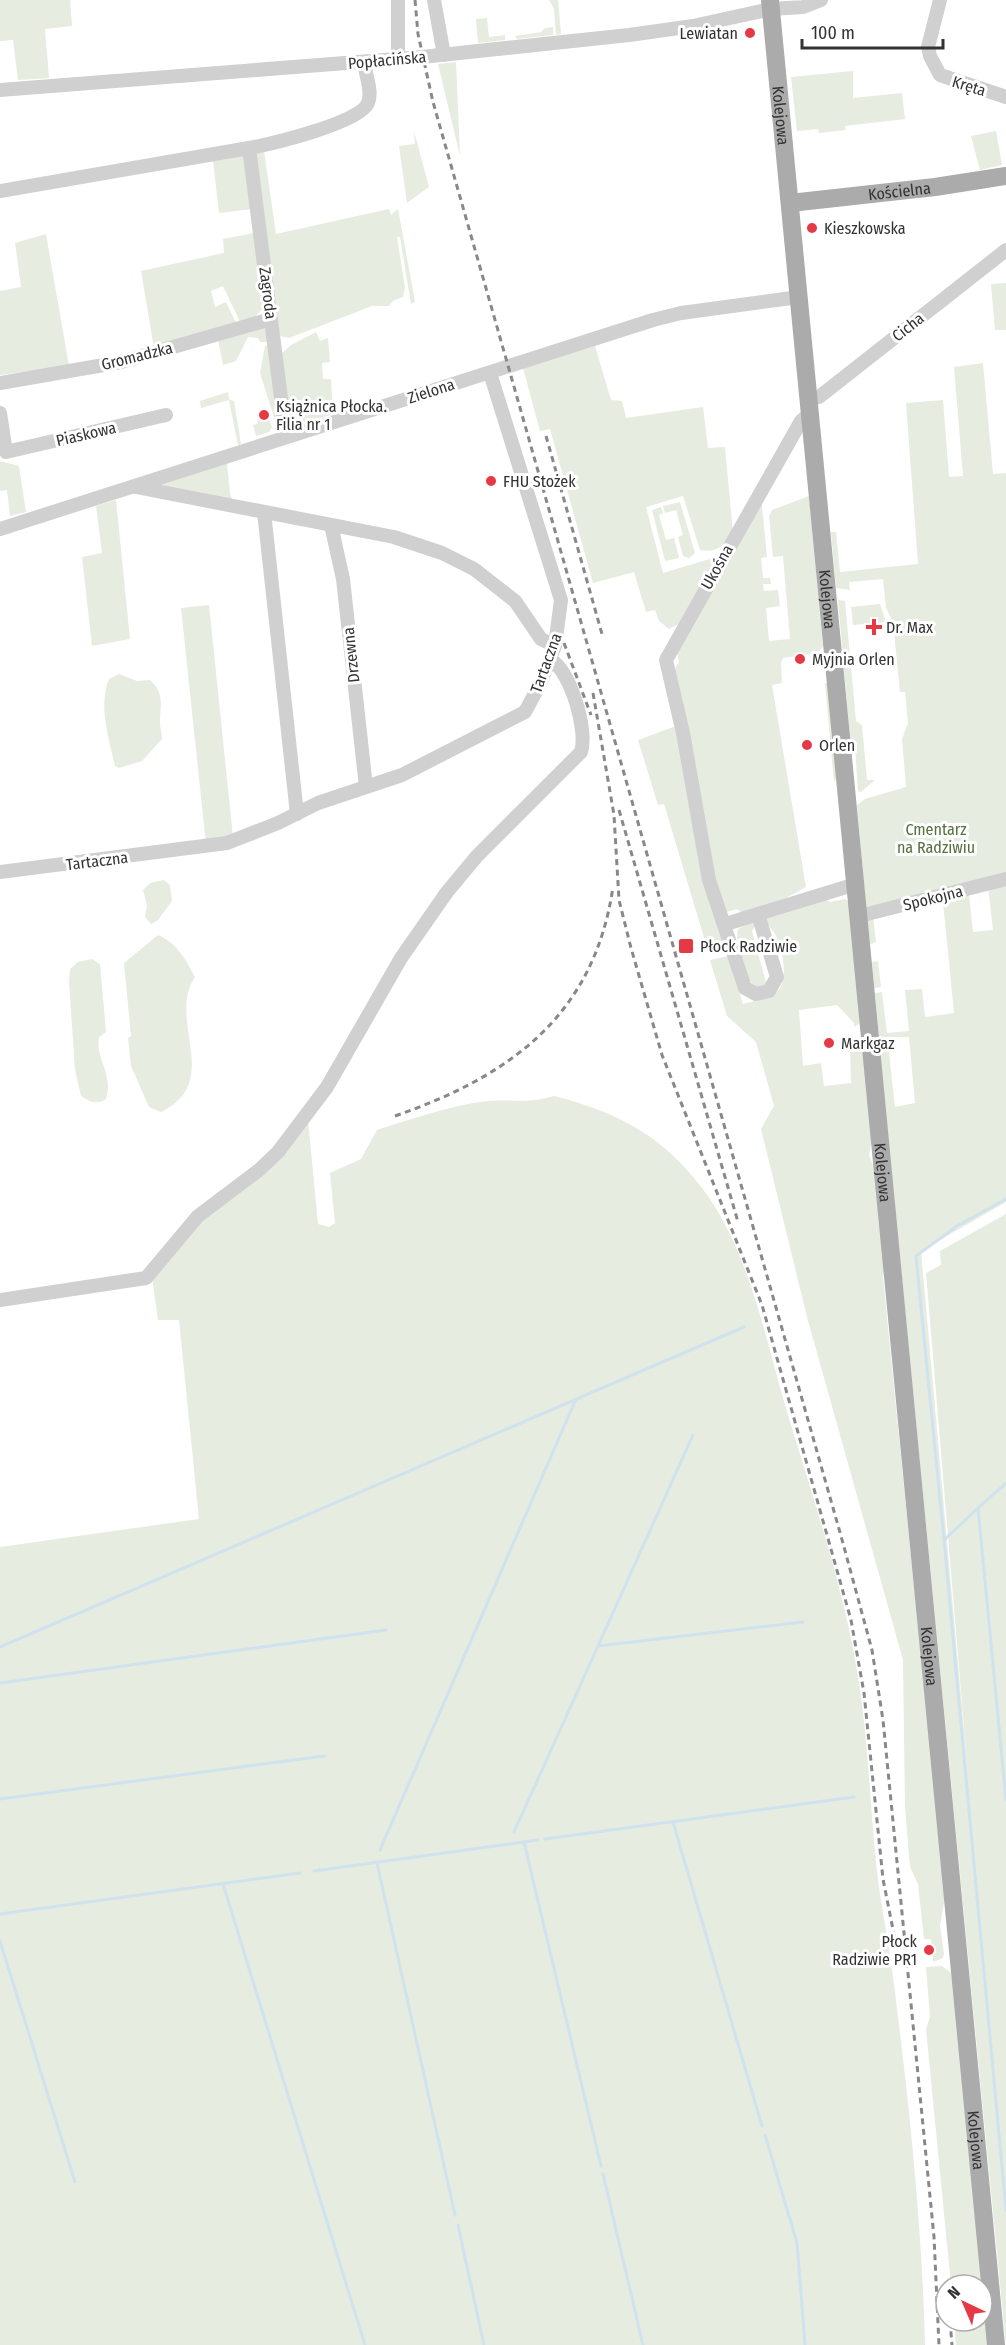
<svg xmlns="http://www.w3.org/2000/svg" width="1006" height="2345" viewBox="0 0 1006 2345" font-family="'Fira Sans Condensed',sans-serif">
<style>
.green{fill:#e6ecdf}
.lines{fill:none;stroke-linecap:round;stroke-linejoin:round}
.stream{stroke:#cfe2ee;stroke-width:3}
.minor{stroke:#d0d0d0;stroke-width:14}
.major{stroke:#ababab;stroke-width:18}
.rail{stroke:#888;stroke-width:3;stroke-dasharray:6 4.5;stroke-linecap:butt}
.poi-dot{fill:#e63946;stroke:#fff;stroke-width:2}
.labels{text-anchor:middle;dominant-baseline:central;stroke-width:6;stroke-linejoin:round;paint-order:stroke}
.poi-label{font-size:16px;fill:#333;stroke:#fff;text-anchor:start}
.street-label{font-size:16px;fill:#333;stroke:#fff}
.park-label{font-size:16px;fill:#56703f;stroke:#fff}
</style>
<rect width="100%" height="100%" fill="#fff"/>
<path class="green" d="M0,0H70L72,26L45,29L49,78L18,80L13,40L0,41Z
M549,0H558L561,34L556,35L554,9Z
M487,18L489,37L505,35V40L478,43L476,19Z
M553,27V35L517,39L515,36L541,32L545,28Z
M456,62L460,156L438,64Z
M853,71V98L902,93L905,119L845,126L846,130L819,133L818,129L797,131L791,77Z
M414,131L429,187L407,203L399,146L415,144Z
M996,131L1002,165L980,170L971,136Z
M264,151L276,234L389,209L391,215L398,209L415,302L411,304L400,237H397L405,288L403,297L394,300L389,306H372L289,338L280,336L256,153Z
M245,155L252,209L219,213L213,161Z
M254,233L264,307L252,320L241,324L223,286L211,291L215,307L226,302L237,325L154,348L141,271L224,253L223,239Z
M46,234L69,366L0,375V291L21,287L15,243Z
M1006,283V330H995L991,284Z
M263,327L267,331L269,342H260L258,338L248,337L236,361L223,365L218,340Z
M316,332L320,341L328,338L330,362L322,363L323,379H331L333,414L291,428L280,355L291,345Z
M269,345L278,430L260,373L265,346Z
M595,346L611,400L622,401L626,418L703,407L708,448L725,447L733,533C724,546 716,553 700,550L683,496L646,507L663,573L710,559L713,569L681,623L669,629L659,621L655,610L646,612L634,572L593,583L550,429L540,431L523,368Z
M983,363L993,474L1006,473V875L866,907L857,805L865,799L906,787L902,739L908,723L905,692H900L893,622L886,608L883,579L849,582L850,590L836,588L831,532H836L840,572L918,564L906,403L943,400L949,477L963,476L954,367Z
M228,392L229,399L234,401L241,444L238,445L229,400L201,408L200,401Z
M268,416L272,427L269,432L256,436L253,425L258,424L257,420Z
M0,461L19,466L26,512L10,516L7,490L0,491Z
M227,463L230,494L234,503L161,485Z
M809,496L823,647L817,653L783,658L781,663L782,683L772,685L806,887L784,899L742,913L737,909L723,913L712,883L673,672L679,662L677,651L759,499L762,506L767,557L761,558L763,578H770L771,584H763L764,591L778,590L780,606L766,608L769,641L790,639L783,556L773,557L769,516L772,510Z
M116,500L130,639L92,646L82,557L102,553L96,506Z
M680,502L695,553L689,558L683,556L678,537L683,535L676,510L665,513L663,506Z
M661,507L663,513L659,515L666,540L674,538L679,558L665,561L652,510Z
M838,600L845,601L856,721L862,725L867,780H875L861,792L858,791L855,748L850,737Z
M880,604L886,622L853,625L851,607Z
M209,605L233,837L206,844L181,608Z
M119,674L137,681L150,680C165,693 160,706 160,723C160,728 162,734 162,739L142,761L119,768L115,766C109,740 98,705 109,679Z
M825,683L828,684L837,777L834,782Z
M676,726L724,947L708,951L664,804L658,805L638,740Z
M164,880L170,885L172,901L158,920L151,924L145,917L147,906L143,890L150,883Z
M1006,882V1202L921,1251L968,1775L926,1273L941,1265L940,1251L1006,1214V2345L879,1043L888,1044L895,1107L915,1103L909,1037H879L875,993L882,992L887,1033L909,1031L905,990L922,989L925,1017L954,1013L943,902L969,894L973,932L993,930L988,886Z
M825,898L830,902L845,899L849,902L860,1023L854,1027V1023L837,1005L799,1010L803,1066L821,1063L824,1086L851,1083L850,1047L856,1046V1039L861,1041L873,1132L869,1155L876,1172L885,1263L883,1277L945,1897L940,1926L944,1954L943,1958L933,1962L931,1939H924L918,1884L910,1867L905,1807L903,1660L807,1317L761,1129L774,1106L756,1042L727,1016L710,960L728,956L743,1004C753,1001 766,999 775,993C791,983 782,948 775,934C772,928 766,925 766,918Z
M873,917L876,942L870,944L867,918Z
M753,921L756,925L752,931L767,986L758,988C744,980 734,946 738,929Z
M158,935C177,943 186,960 195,977C166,1020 224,1081 161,1112L149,1107L131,1066L128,1038L131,1036L124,963Z
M92,959L100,964L106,1032L99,1037C95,1059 114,1074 106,1099C96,1105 90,1102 81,1096L75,1070L69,982L70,969L78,962Z
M878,961L881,987L874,988L872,962Z
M554,1096C617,1112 662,1135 702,1188C748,1249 764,1332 785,1405C812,1496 845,1589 859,1683C870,1753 870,1824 880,1895C884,1920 889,1944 892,1969C908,2093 922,2220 925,2345H0V1547L199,1519L179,1320H158L152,1278L196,1224L308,1120L318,1224L329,1227L335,1223L330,1173L361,1159L377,1130C408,1120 459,1103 490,1101C516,1099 528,1104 554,1096Z
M942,1966L951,1973L955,2000L988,2345H956L954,2321H982V2285H951L926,2029L930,2017L926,1967Z"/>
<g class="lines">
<path class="stream" d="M1006,1483L978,1508L1006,1800
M978,1508L944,1540L916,1256L957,1226L1006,1199
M944,1540L1006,2210
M598,1646L693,1435
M0,1647L744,1327
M0,1683L386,1630
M0,1799L324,1756
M673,1822L762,2126
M514,1832L598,1646L803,1622
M545,1839L854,1797
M524,1842L601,2166
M380,1850L576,1399
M377,1863L455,2215
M314,1871L538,1840
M223,1884L365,2345
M0,1914L300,1873
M0,1941L75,2182
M765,2135L797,2243L805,2345
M603,2174L643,2345
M458,2225L484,2345"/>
<path class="minor" d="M434,0L444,55
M940,0L928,47L930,56L940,75L1006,97
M398,59V0
M0,90L422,57L629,35L693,26L771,9L803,7L821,0
M249,148C271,144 360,123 368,103C373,91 365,74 364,62
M0,191L249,148L286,437
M0,383L121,362L271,319
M809,398L819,397L1006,250
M0,413L6,452L166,415
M810,414L801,421L666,660L683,733L709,880L745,988L756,994L769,991L777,977L758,914L856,884
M136,487L394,537L442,553L474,569L515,601L541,639L555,646
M264,512L297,814
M331,525L343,579L366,787
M0,529L653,320L681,313L799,297
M0,872L227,843L278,823L318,803L402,775L525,712L540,684L555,646L561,600L490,373
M859,916L1006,879
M726,924L758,914
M0,1300L146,1278L198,1216L259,1170L278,1152L327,1087L401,958L447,892L477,856L581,752C588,731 571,671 550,659"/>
<g class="major">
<path id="s1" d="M770,0L996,2345"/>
<path id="s2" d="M790,203L935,187L1006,176"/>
</g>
<path class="rail" d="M415,0L418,34L433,102L841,1536L872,1650L883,1720L934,2237L939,2345
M546,436L602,634
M564,643L591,715
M593,693L614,815L619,900L631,948L662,1055L762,1305L851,1620L864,1693L883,1879L899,1960
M619,810L738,1222
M395,1116C510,1076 594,1016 613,887
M950,2321L952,2345"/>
</g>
<g class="poi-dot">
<circle cx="750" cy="33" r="6"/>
<circle cx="812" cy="228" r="6"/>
<circle cx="264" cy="415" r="6"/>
<circle cx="491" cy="481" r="6"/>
<path d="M871 618h6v6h6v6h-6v6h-6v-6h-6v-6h6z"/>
<circle cx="800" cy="659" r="6"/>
<circle cx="807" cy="745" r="6"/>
<rect x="678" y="938" width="16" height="16" rx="3"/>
<circle cx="829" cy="1043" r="6"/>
<circle cx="929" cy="1950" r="6"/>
</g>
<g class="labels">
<g class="poi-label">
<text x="738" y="33" text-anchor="end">Lewiatan</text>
<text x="824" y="228">Kieszkowska</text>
<text x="276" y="406">Książnica Płocka.<tspan x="276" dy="18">Filia nr 1</tspan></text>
<text x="503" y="481">FHU Stożek</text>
<text x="886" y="627">Dr. Max</text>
<text x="812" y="659">Myjnia Orlen</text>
<text x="819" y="745">Orlen</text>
<text x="700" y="946">Płock Radziwie</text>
<text x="841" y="1043">Markgaz</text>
<text x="917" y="1941" text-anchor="end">Płock<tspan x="917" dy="18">Radziwie PR1</tspan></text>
</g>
<g class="street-label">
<text transform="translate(387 60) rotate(-5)">Popłacińska</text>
<text transform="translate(969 86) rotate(17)">Kręta</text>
<text stroke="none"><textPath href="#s1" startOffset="116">Kolejowa</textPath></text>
<text stroke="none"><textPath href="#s2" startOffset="110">Kościelna</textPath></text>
<text transform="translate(268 293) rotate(83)">Zagroda</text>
<text transform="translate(908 327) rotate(-38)">Cicha</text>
<text transform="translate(137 356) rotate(-14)">Gromadzka</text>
<text transform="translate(431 391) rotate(-18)">Zielona</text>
<text transform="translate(86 434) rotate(-13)">Piaskowa</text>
<text transform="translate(717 567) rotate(-61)">Ukośna</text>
<text stroke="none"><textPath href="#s1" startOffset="602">Kolejowa</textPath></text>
<text transform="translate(351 655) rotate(-96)">Drzewna</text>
<text transform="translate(546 663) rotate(-70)">Tartaczna</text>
<text transform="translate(97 861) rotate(-7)">Tartaczna</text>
<text transform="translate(933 898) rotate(-14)">Spokojna</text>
<text stroke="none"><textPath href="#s1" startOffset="1178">Kolejowa</textPath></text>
<text stroke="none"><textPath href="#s1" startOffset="1664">Kolejowa</textPath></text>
<text stroke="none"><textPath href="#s1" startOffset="2150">Kolejowa</textPath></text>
</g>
<g class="park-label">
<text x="936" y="829">Cmentarz<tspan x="936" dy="18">na Radziwiu</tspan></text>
</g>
</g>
<g transform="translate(964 2303) rotate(316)"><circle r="28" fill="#ffffff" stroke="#adadad" stroke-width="1.5"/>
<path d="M0-4.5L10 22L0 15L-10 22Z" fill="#e63946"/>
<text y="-9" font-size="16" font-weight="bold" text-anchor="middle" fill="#333333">N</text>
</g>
<path d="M802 39v9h141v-9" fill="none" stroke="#333333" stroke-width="3"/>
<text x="811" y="39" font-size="18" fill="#333333" stroke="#ffffff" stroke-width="4.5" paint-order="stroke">100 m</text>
</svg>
